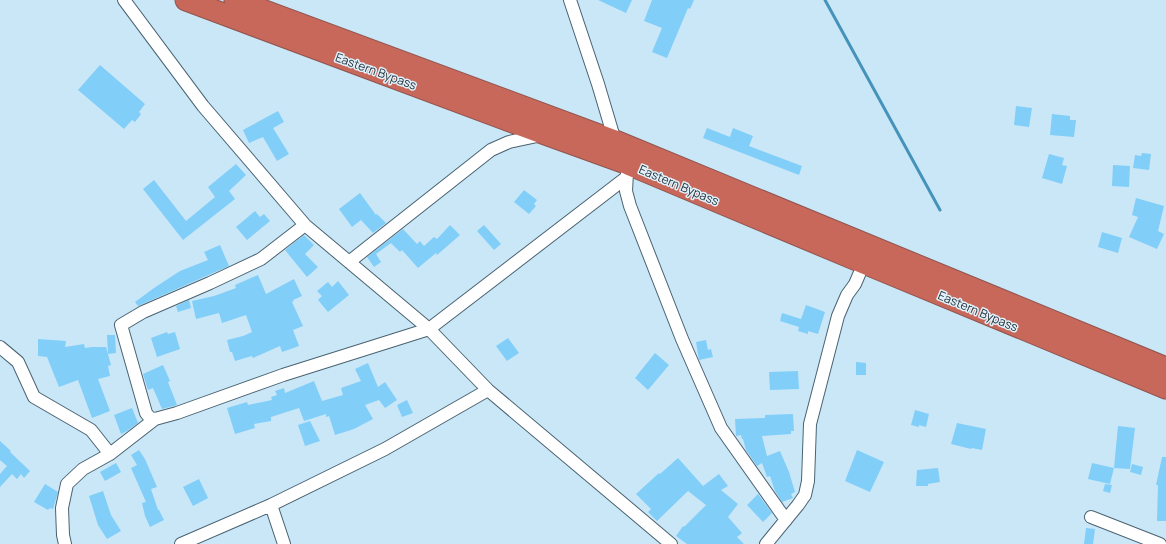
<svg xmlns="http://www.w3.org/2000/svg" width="1166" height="544" viewBox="0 0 1166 544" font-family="Manrope,sans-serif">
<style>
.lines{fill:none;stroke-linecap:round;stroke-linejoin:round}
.stream{stroke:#4593ba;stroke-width:3}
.building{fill:#81cef8}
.street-casing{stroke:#4a6371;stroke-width:14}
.highway-casing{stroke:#90554f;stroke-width:23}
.street{stroke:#fff;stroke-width:12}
.highway{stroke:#c8685b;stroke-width:21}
.labels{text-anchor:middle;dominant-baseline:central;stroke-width:3;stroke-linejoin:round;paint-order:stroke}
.street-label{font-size:12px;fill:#283339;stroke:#e1f2fc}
</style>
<rect width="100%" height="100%" fill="#cae7f8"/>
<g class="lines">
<path class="stream" d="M825,0L940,210"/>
</g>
<path class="building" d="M598,0H632L626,13Z
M652,0H694L690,9L688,8L667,58L652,52L662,28L644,21Z
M100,65L145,104L139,112L141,114L135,122L132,120L124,129L78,90Z
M1016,106L1032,108L1029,127L1014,125Z
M278,111L284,122L273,128L289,154L277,161L263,137L249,143L243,130Z
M1052,114L1070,116V120H1076L1074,137L1050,135Z
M707,128L730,137L733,128L753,136L749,146L802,166L799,175L703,138Z
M1142,153L1151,154L1149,170L1133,168L1135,155L1141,156Z
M1049,154L1064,158L1062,165L1067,166L1062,184L1042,178Z
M236,164L246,175L229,191L235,199L183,240L143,189L154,180L186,221L215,197L208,187Z
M1113,165L1130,166L1129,187L1112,186Z
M524,190L537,200L534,204L536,206L529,214L514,202Z
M360,193L376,215L377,214L386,223L373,233L361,220L352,227L339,209Z
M1136,198L1164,206L1158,231L1164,234L1157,249L1129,237L1138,217L1132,215Z
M255,211L260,217L264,214L270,221L247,240L236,227Z
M450,225L460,235L437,255L436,253L418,268L402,250L400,252L391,243L376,254L381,262L374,267L367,257L403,229L417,244L420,241L424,246L434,237L437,239Z
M484,225L501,244L494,250L477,231Z
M1102,232L1122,238L1118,253L1098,247Z
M304,235L314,245L305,254L318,267L307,277L285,250Z
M220,245L229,266L138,306L135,302L154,288L180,271L208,260L204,252Z
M258,275L266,294L294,279L302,296L293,300L294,301L292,302L303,326L293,330L299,346L282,352L280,346L253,358L252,356L235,361L232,352H230L227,340L243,336L252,332L246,315L222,323L219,313L196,319L192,301L214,296L236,288L235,285Z
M338,281L349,295L328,312L318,300L322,296L317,291L328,282L332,287Z
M189,300L191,308L178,312L176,306Z
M806,305L825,312L818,334L808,331V334L798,331L799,327L780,321L782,313L801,319Z
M167,332L168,334L175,332L180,349L157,357L151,338Z
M107,335H115L116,353L108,354Z
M508,338L519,353L507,361L496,346Z
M38,339L66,341L65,347L84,344L85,348L92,347H106L111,365L108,366L110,376L98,379L110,411L92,418L78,380L59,387L47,357L38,356Z
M706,340L708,350L711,349L713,357L699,360L696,342Z
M655,353L669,365L648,390L635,378Z
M856,362L866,363V375H856Z
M368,363L378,387L385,382L397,400L385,408L379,400L365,405L373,419L354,429L335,435L329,416L326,417V414L304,421L299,408L271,417V421L254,424L255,428L235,434L227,408L247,402L248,405L272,400L271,397L277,395L275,391L284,388L285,393L314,381L322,401L343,395L341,388L361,381L355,369Z
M163,365L170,381L168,382L177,405L162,409L153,388L148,390L143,374Z
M798,371L799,389L770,390L769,372Z
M407,400L413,413L402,417L397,405Z
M132,408L138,423L127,431L121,434L114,415Z
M915,410L929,414L926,427L919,425V427L911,425Z
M793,414L794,431H791V434L762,436L767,456L780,451L789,472L795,492L791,494L793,498L782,502L775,491L770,476L767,477L762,463L757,466L746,450L743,439H742L741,435L736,436L735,419L765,418V415Z
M310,421L320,441L305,446L298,425Z
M957,423L986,429L982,450L972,448L971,449L951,444Z
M1118,426L1135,428L1130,469L1114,468Z
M0,441L11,451L10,452L30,471L24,478L21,474L17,479L12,474L0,487V474L7,466L0,460Z
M139,450L145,459L157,487L151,489L158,510H159L164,520L150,527L145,516L142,503L146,502L131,468L137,465L131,455Z
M857,450L884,462L870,492L845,481Z
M1162,457H1166V521H1157L1158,485H1156Z
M678,458L703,486L719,474L728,486L721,490L738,504L728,517L742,533L737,537L744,544H687L676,536L683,526L684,527L706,505L688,491L657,521L648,512L651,509L636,494L659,473L660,474Z
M116,463L121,472L105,481L100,472Z
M1092,463L1114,468L1110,484L1088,479Z
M1132,464L1143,467L1141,475L1130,472Z
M938,468L940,482L928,484V486H916L917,470Z
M199,479L208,498L193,506L183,487Z
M45,484L58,492L53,509L50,508L48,510L34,502Z
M1105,484L1112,485L1110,493L1103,491Z
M103,491L111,515L121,531L107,539L98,525L89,496Z
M758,494L772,513L763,522L747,505Z
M1086,528L1095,529L1093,544H1084Z"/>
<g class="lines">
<defs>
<path id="street" d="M124,0L203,106L305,225L429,329L488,390L671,544
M570,0L598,84L615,141
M627,173L626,191L630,206L682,339L721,428L786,520
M305,225L261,259L210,283L143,312L121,325L146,413L150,418L155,419L177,413L283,375L429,329L627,177
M349,262L491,150L509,142L542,135
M0,347L18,362L34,397L91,430L110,454
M271,505L284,544
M1091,517L1160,544
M65,544L63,535L62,508L67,484L83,469L110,454L155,419
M181,544L271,505L385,449L488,390
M766,544L798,505L805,495L808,481L810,424L838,316L847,295L855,284L864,263"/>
<path id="highway" d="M186,0L545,134L628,164L864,263L1166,388
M235,0L615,141L1166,368"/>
</defs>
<use href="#street" class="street-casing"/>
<use href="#highway" class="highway-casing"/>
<use href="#street" class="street"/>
<use href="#highway" class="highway"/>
</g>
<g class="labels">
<g class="street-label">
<text transform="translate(376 71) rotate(20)">Eastern Bypass</text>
<text transform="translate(679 185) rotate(23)">Eastern Bypass</text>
<text transform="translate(978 311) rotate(23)">Eastern Bypass</text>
</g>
</g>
</svg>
